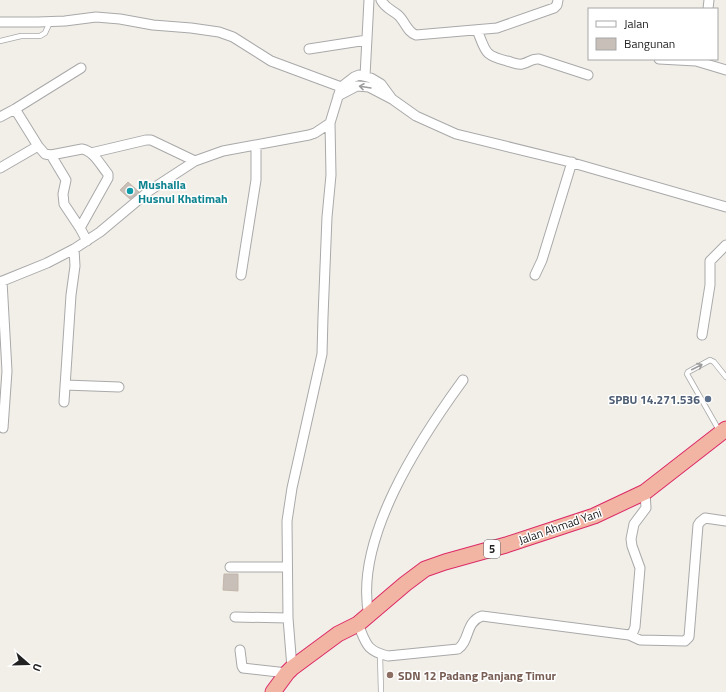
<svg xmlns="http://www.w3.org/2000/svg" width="726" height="692" viewBox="0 0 726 692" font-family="'Titillium Web',sans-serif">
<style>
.building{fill:#c7bfb8;stroke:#c4b6ab}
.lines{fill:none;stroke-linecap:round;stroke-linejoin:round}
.service-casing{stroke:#a9a9a9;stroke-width:6}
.minor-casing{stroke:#a9a9a9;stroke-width:11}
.trunk-casing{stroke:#dc2a67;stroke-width:17}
.service{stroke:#fff;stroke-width:4.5}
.minor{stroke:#fff;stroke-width:9}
.trunk{stroke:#f2b4a3;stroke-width:15}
.oneway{stroke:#9c9c9c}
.culture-dot{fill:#0f9aa8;stroke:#fff;stroke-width:1.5}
.service-dot{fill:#5c6f8a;stroke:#fff;stroke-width:1.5}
.education-dot{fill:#8d6e63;stroke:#fff;stroke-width:1.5}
.labels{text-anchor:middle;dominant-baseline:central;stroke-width:3;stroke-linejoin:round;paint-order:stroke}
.shield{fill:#fff;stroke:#646464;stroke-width:1}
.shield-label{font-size:11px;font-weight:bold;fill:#222}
.culture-label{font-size:12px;font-weight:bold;fill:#0d838f;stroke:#fff;text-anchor:start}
.service-label{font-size:12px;font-weight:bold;fill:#4e5e75;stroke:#fff;text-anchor:end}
.street-label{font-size:12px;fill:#222;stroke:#fff}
.education-label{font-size:12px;font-weight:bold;fill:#785e54;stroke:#fff;text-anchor:start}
</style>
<rect width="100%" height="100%" fill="#f2efe9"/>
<path class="building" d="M128,182L139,192L130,199L120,190Z
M224,574H238V591L223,590Z"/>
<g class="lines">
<defs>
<path id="service" d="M0,41L21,36H40L45,33L50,22
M720,432L687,374L688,372L710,360L714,362L726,377
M380,655L381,692"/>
<path id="minor" d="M381,0C385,8 392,10 398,15C405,21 407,32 416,35L497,28L554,8L557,5L558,0
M708,9L709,0
M0,22H38L65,21L96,17L120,19L153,25L191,28L219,32L233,37L271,61L341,87
M477,30C486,51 483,55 507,61C512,62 517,65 522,64C529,63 531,58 539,59L588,75
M309,49L367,40
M659,59L696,61L726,70
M365,76L369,0
M338,96L357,86L369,87L392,99L416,116L456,134L566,161L726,207
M15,109L38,146L45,154L51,155L66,180L63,194L64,204L80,228L87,241
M0,117L15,109L81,68
M91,153L146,140H151L195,161
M51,155L82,149C94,151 101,166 108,174V178L80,228
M0,168L38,146
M241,275L256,180V145
M535,275L542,260L572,162
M2,281L7,371L3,428
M0,282L47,263L74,249L100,232L149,191L195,161L223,151L309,135L315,133L330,123
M702,335L710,285V261L726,245
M65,385L119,387
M64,402L71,295L75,266L74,249
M230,567H287
M369,616C353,540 420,439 463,380
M235,617L288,618
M358,624C366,643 366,651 388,656L458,649C470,641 465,622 482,616L629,635L633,632L635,627L640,568L632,546L631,539L634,524L646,508L645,492
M629,635L640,640L685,641L689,637L698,525L700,522L705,518L726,521
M240,650L242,666L243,668L287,673
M292,668L288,618L287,521L292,488L322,354L323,317L327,217L331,175L330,123L341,87L354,77L359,75L371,78L381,84L392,99"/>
<path id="trunk" d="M273,692L287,673L292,668L338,634L358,624L405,584L425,569L445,562L506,545L594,516L645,492L726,429"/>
</defs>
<use href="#service" class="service-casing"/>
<use href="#minor" class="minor-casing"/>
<use href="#trunk" class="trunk-casing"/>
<use href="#service" class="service"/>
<use href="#minor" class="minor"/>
<use href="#trunk" class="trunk"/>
</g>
<defs><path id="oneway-shaft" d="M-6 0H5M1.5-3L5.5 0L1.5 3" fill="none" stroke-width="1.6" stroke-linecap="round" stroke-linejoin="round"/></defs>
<g class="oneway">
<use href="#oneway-shaft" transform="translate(365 87) rotate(-171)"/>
<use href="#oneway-shaft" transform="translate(697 367) rotate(-27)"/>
</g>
<circle class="culture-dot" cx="130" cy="191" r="4"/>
<circle class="service-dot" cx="708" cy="399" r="4"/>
<circle class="education-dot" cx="390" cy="675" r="4"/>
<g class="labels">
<rect class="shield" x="484" y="540" width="16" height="18" rx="3"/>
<g class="shield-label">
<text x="492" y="549">5</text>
</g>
<g class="culture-label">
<text x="138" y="184">Mushalla<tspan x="138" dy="14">Husnul Khatimah</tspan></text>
</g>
<g class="service-label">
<text x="700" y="399">SPBU 14.271.536</text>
</g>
<g class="street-label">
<text transform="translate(560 526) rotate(-19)">Jalan Ahmad Yani</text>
</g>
<g class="education-label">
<text x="398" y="675">SDN 12 Padang Panjang Timur</text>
</g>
</g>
<rect x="588" y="8" width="130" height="52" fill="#ffffff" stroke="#a7a7a7"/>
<rect x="596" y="21" width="20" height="6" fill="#ffffff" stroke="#a7a7a7"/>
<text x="624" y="28" font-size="12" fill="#222222">Jalan</text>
<rect x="596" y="38" width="20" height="12" fill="#c7bfb8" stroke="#a7a7a7"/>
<text x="624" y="48" font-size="12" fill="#222222">Bangunan</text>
<g transform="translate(28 664) rotate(110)" stroke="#ffffff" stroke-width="3" paint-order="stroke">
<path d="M0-3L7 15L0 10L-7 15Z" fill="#222222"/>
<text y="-6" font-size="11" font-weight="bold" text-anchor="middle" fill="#222222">U</text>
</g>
</svg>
